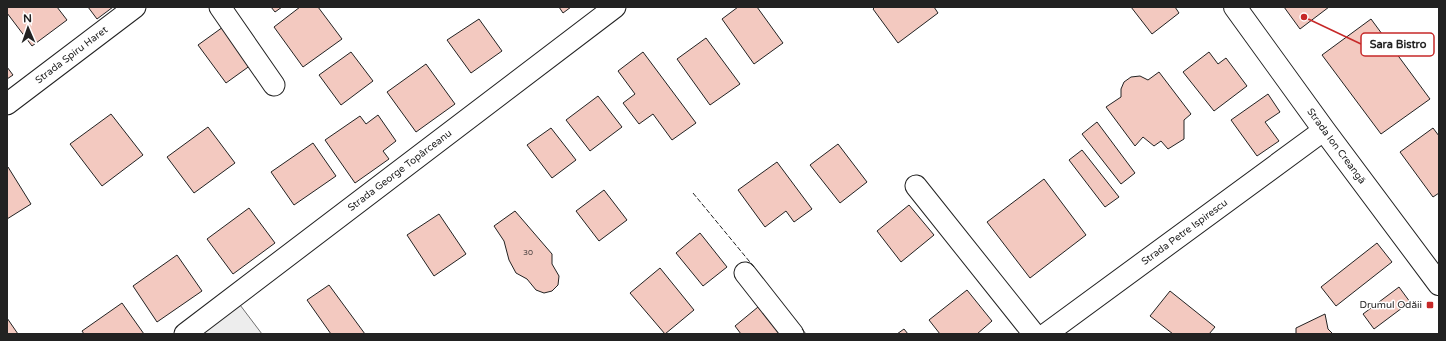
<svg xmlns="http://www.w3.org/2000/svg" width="1446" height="341" viewBox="0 0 1446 341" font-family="'Varela Round',sans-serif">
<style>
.parking{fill:#ededed;stroke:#6f6f6f}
.building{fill:#f3c9c0;stroke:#222}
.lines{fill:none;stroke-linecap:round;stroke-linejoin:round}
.minor-casing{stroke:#222;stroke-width:23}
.tertiary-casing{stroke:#222;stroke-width:24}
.minor{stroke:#fff;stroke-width:21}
.tertiary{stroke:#fff;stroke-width:22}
.fence{stroke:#222;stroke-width:1;stroke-dasharray:5 2;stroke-linecap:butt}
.poi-dot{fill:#c62828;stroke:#fff;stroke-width:1.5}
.labels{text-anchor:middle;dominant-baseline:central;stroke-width:3;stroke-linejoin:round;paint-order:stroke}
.number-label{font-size:8px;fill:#564c4a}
.street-label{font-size:10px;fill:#222;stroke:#fff}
.poi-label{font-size:10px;fill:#222;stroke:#fff;text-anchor:end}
.leader{fill:none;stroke:#c62828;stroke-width:1.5}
.callout-dot{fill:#c62828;stroke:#fff;stroke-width:1.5}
.callout{fill:#fff;stroke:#c62828;stroke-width:1.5}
.callout-label{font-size:11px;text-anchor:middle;font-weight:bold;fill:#222}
</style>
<rect width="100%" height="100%" fill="#fff"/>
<path class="parking" d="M237,301L262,334H194Z"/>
<path class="building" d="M7,7H57L67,20L32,46L7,13Z
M88,7H113L97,19Z
M271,7H282L275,12Z
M300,7H318L342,39L303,67L274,27Z
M559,7H571L563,13Z
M738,7H757L783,43L754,64L722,19Z
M875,7H934L938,13L898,43L873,9Z
M1131,7H1175L1179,13L1152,34Z
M1284,7H1329L1300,29Z
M479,19L502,51L471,73L447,40Z
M1371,19L1430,99L1381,134L1322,55Z
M223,27L251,65L226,83L198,45Z
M706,38L740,84L710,105L677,59Z
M351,52L373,81L341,105L319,75Z
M643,52L696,123L672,140L653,114L639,124L623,103L635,94L618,71Z
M1209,52L1218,64L1226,58L1247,86L1214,111L1183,72Z
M426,64L455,104L416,132L387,92Z
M7,67L13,75L7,79Z
M1159,72L1191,114L1184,120V139L1168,149L1161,141L1154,146L1143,137L1135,146L1106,107L1121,97V89L1124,82L1131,77L1140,76L1148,80Z
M1268,94L1280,112L1265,122L1279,141L1257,156L1231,120Z
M598,96L622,127L590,151L566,120Z
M111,114L143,155L102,186L70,144Z
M378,115L396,141L383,151L389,159L355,183L325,140L360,116L366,124Z
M1097,122L1135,173L1121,184L1082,134Z
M208,127L235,163L194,193L167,157Z
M551,128L576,160L552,178L527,145Z
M1433,128L1439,136V193L1433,197L1400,152Z
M313,143L336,176L294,205L271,172Z
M838,144L867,182L840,203L810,165Z
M1082,150L1119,197L1105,207L1069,160Z
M777,162L812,209L794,222L786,211L765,227L738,190Z
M8,167L31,204L7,219V168Z
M1044,179L1086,235L1030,278L987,222Z
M604,190L627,220L599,241L576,211Z
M909,205L934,235L901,262L877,231Z
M249,208L275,243L233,274L207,239Z
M515,211L552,254V264L559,276L558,285L552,291L544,293L536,290L527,279L516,273L509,260L504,241L494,226Z
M439,214L466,254L434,276L407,235Z
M700,233L727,267L703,286L676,253Z
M1377,243L1392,262L1336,306L1321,287Z
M177,255L202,291L157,322L133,286Z
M660,268L694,310L665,334L630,293Z
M329,285L365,334H331L307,300Z
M1399,287L1410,302L1374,329L1363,314Z
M967,290L992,321L977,334H940L929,320Z
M1170,291L1215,327L1209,334H1173L1150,316Z
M122,303L144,334H84L82,331Z
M758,307L780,334H741L735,326Z
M1325,314L1328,329L1333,334H1296V328Z
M7,318L18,334H7Z
M904,329L908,334H897Z"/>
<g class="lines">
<defs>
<g id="minor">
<path d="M220,7L274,85"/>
<path id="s1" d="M7,104L135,7"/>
<path d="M916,186L1034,334"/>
<path d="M745,273L793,334"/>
<path id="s2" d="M185,334L615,7"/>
<path id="s3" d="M1046,334L1324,130"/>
</g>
<g id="tertiary">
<path id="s4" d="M1235,7L1324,130L1439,284"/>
</g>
</defs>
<use href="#minor" class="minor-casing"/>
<use href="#tertiary" class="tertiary-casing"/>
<use href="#minor" class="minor"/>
<use href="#tertiary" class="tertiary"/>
<path class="fence" d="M693,193L754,267
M802,329L806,334"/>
</g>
<rect class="poi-dot" x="1426" y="301" width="8" height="8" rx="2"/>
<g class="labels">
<g class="number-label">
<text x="528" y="252">30</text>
</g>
<g class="street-label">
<text stroke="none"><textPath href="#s1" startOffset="81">Strada Spiru Haret</textPath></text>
<text stroke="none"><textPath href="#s4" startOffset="172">Strada Ion Creangă</textPath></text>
<text stroke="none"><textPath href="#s2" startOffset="270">Strada George Topârceanu</textPath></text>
<text stroke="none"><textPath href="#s3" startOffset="172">Strada Petre Ispirescu</textPath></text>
</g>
<g class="poi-label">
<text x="1422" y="305">Drumul Odăii</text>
</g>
</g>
<path class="leader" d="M1304 17L1361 44"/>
<circle class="callout-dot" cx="1304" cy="17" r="4"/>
<rect class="callout" x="1361" y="33" width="73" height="23" rx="4"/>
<g class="callout-label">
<text x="1398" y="48">Sara Bistro</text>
</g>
<rect width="1446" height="341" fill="none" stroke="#222222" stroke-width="16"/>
<g transform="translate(28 28) rotate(358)" stroke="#ffffff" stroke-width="3" paint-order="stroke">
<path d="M0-3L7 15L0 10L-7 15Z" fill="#222222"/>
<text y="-6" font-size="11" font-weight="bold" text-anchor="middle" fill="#222222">N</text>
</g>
</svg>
